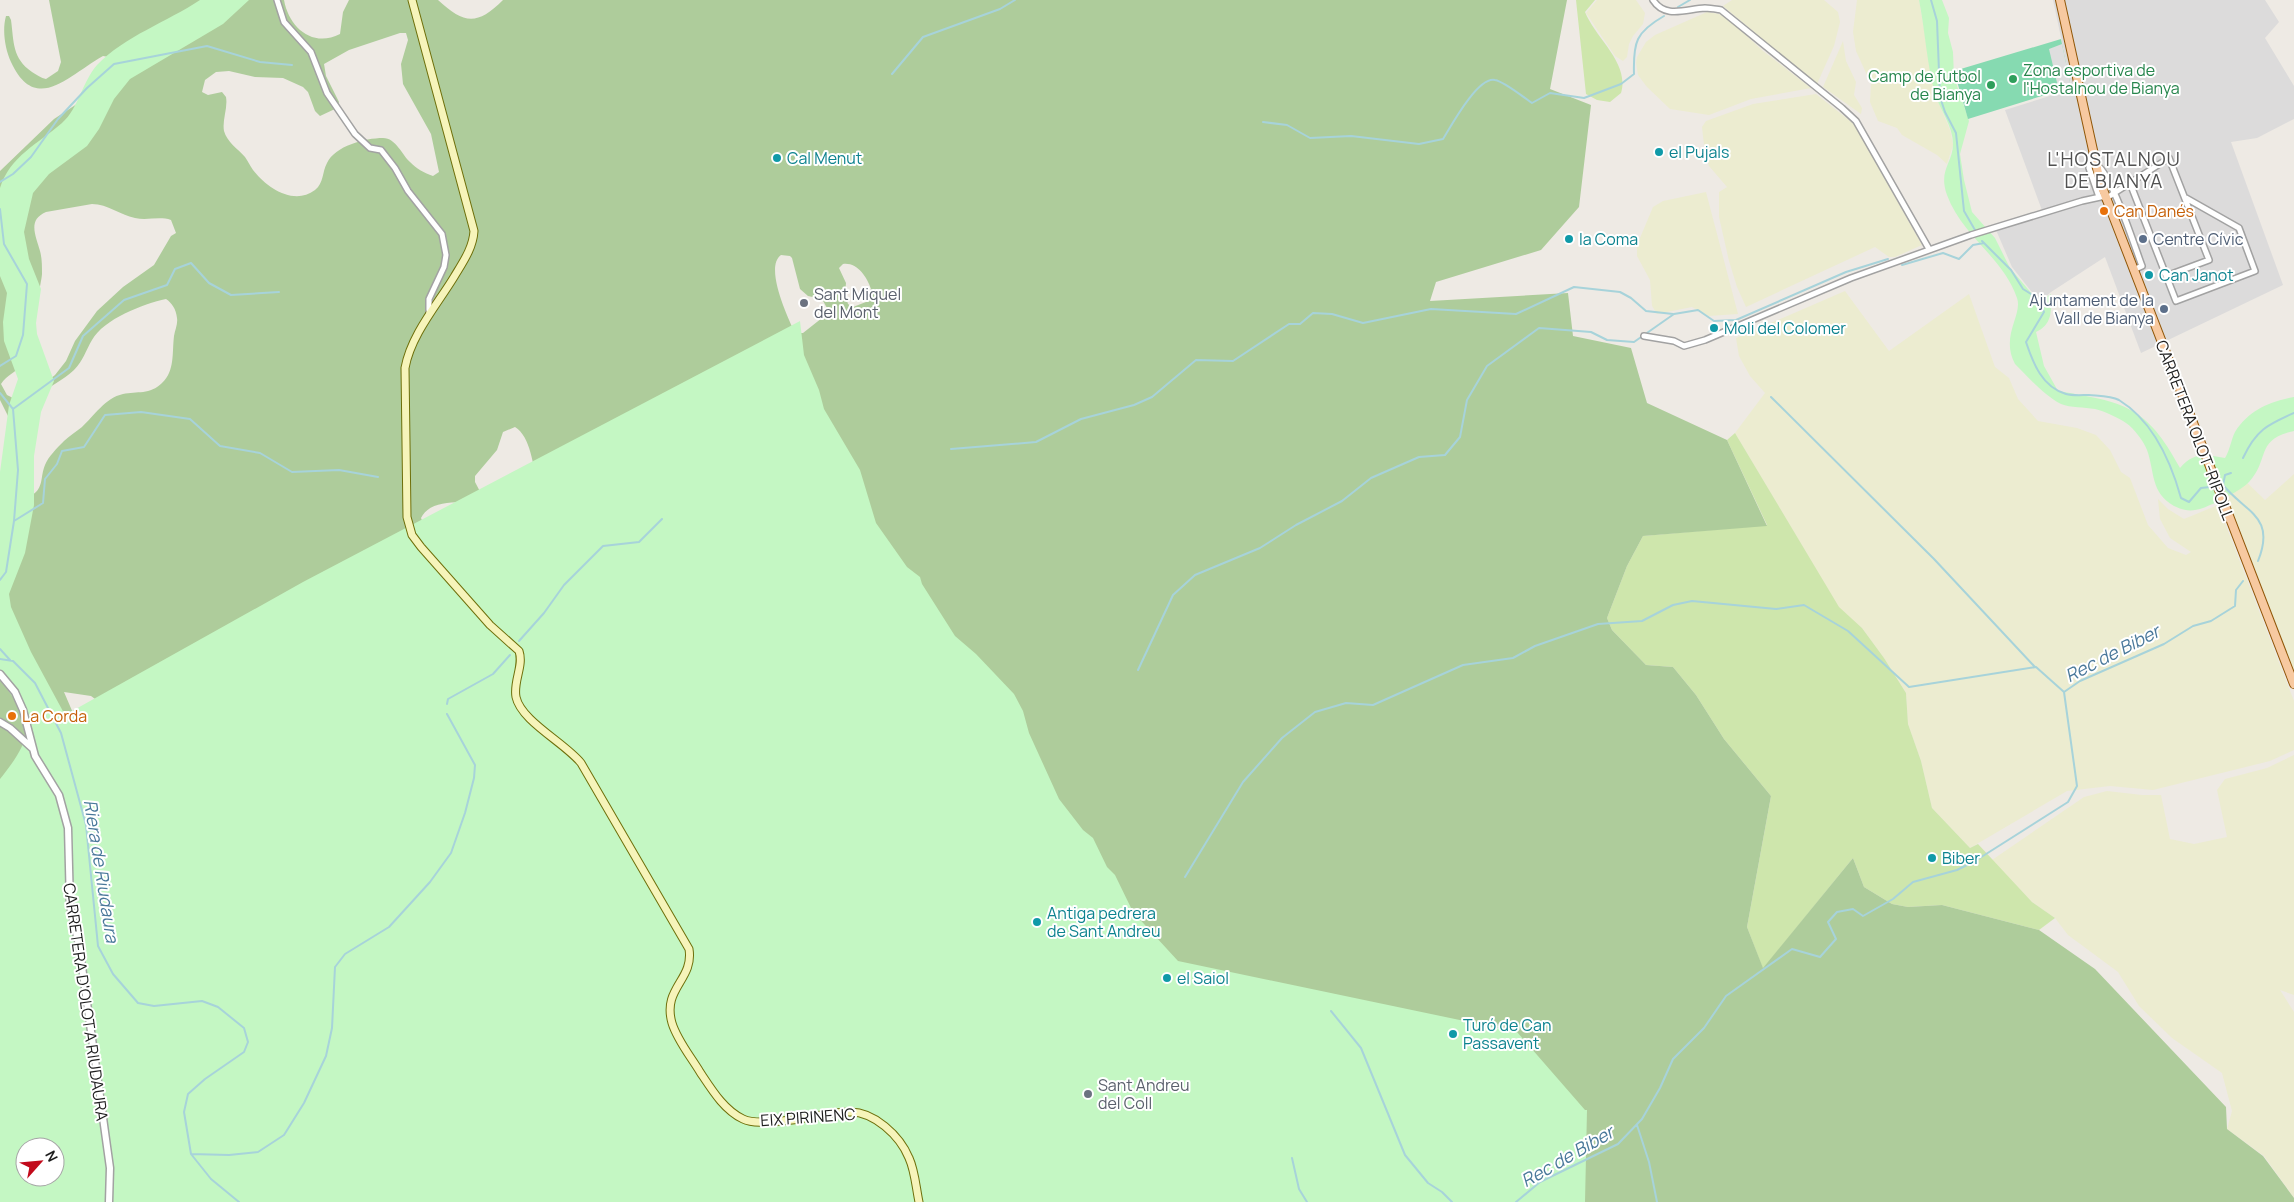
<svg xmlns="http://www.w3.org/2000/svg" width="2294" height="1202" viewBox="0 0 2294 1202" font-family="Manrope,sans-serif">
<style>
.residential{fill:#dcdbdb}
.farmland{fill:#ececd0}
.grass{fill:#cee6ac}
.forest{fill:#aecc9b;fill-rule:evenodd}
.park{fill:#c4f7c3;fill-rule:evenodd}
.pitch{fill:#86dab1}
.parking{fill:#dedede}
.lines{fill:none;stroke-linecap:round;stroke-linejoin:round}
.stream{stroke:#a7d3da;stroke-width:2}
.minor-casing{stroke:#a2a2a2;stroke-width:8}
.tertiary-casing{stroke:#a2a2a2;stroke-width:9}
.secondary-casing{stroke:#6e6f0a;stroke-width:9}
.primary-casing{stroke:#905607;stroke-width:10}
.minor{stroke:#fff;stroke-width:5}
.tertiary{stroke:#fff;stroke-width:6}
.secondary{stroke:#f6f4ba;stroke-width:7}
.primary{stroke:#f7c9a0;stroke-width:8}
.leisure-dot{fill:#2e9e5b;stroke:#fff;stroke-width:2}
.culture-dot{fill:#0f9aa8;stroke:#fff;stroke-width:2}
.food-dot{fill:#e8710a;stroke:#fff;stroke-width:2}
.service-dot{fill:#5c6f8a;stroke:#fff;stroke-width:2}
.worship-dot{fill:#6b7280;stroke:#fff;stroke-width:2}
.labels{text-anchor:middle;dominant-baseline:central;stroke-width:4;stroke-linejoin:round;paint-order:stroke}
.leisure-label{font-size:16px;fill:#27864d;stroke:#fff;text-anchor:start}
.culture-label{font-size:16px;fill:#0d838f;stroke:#fff;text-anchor:start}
.food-label{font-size:16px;fill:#c56008;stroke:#fff;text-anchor:start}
.service-label{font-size:16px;fill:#4e5e75;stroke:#fff;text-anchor:start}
.worship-label{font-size:16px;fill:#5b616d;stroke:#fff;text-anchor:start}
.street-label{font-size:16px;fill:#1e1e1e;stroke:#fff}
.water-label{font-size:18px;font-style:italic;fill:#49789a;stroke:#fff}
.quarter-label{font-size:19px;letter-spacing:1px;fill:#515151;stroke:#fff}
</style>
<rect width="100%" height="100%" fill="#eeeae4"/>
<path class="residential" d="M2053,0H2265L2279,22L2265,38L2294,86V119L2257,138L2231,142L2283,285L2141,353L2105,257L2051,292L2041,301L2031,291L2012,267L1996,230L2043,213L2005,110L2072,89Z"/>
<path class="farmland" d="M1597,0H1636L1645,13L1643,24L1633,36L1629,44L1627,57L1623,61L1615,56L1586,13Z
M1732,0H1824L1838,12L1840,22L1834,46L1817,84L1768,47L1753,31L1723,6Z
M1857,0H1919L1935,94L1950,130L1953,145L1947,164L1937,155L1902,135L1897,128L1878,121L1870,102L1871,84L1856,51L1853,32Z
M1707,12L1719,14L1731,21L1763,51L1811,88L1751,99L1709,115L1670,109L1647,87L1638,75L1636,63L1637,57L1646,42L1655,35Z
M1843,41L1846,61L1856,82L1854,95L1862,108L1861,114L1823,87Z
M1816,94L1854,124L1922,245L1895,257H1889L1875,247L1746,307L1737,287L1729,261L1719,217V192L1727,187L1709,166L1705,154L1702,127L1706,121L1753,104Z
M1706,192L1738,314L1709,316L1692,307L1657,314L1652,306L1650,280L1637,256V245L1653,207L1663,201Z
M1845,291L1889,351L1969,294L1995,367L2009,378L2018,399L2038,421L2077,428L2096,435L2110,450L2121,472L2130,478L2148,525L2168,548L2186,555L2191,552L2170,538L2160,519L2158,499L2168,509L2184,519L2218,505L2294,701V750L2270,761L2153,790L2110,786L2067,791L1970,848L1932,808L1921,761L1908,724L1906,693L1884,658L1862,628L1839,608L1735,433L1765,393L1750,376L1739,356L1736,338Z
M2236,472L2265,500L2294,474V671L2224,489Z
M2294,755V995L2280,990L2294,1012V1198L2264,1156L2227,1129L2232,1111L2222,1073L2172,1038L2139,1006L2118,972L2068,935L2055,918L2032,902L1992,860L2084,797L2107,791L2142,795H2161L2170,839L2194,844L2227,837L2217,790L2225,779L2267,768Z"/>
<path class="grass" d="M1576,0H1595L1585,12C1596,39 1630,63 1621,93L1610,102L1597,100L1586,94Z
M1735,433L1839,607L1862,628L1884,658L1906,693L1908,724L1921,761L1932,808L1970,848L1978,844L2032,902L2055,918L2039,930L1942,905L1908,907L1892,904L1864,887L1853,858L1763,969L1747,927L1771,796L1724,739L1696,695L1673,667L1646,665L1612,630L1607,618L1627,566L1643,536L1767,525L1727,440Z"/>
<path class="forest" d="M49,0H284C289,28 313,48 340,34L343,12L349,0H438C464,24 477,26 503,0H1567L1550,89L1591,105L1579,207L1541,250L1436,282L1430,301L1568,293L1573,336L1631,348L1647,403L1727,440L1767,526L1643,536L1627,566L1607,618L1612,630L1646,665L1673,667L1696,695L1724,739L1771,796L1747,927L1763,968L1853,858L1864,887L1892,904L1908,907L1942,905L2039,930L2095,969L2226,1107L2227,1129L2263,1156L2294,1198V1202H575L147,737L91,696L64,692L76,720L0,1057V548L9,418L0,400V171L54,119L86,98L115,58L103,56C70,74 36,116 11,62C5,49 2,30 6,16H9L11,20C14,42 12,58 32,72C37,75 41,78 46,79L58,71L61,62ZM400,33H406L408,40L401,64L403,84L431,134L439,172L433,176C424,173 417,169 410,162C402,155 396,138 383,138C365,138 335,146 327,163C322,172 324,183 315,190C294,206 267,188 253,170C250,166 248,161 245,157C238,149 227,142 224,131C222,120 228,108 226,97L222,92L208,95L202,92L205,80L216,72L229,71L255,77L283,78L303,87L308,92L315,111L320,116L337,108L339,102L326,76L324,64L349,50ZM92,204C108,204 120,215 135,218C147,221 159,216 171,220L176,233L171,236L154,265L123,287L97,311L75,341L66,361L55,375L32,393L17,400L7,395L1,384C6,375 18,372 22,363C25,358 42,281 42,274C42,266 42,258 40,251C36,236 27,220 46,212ZM781,255L790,256L792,258L800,289L808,296L822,299L827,308L822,318L803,333H795C788,318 764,267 781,255ZM843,264C857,262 867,277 871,289L866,302L853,307L848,304L845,294L846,283L839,268ZM166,299C172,303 176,309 177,318C178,324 175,330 174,336C172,353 175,371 162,383C150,395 137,391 123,394C105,398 94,416 82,427C76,432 69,436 64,441C57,448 48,457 45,465C40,477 44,488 32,495L35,396C48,388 63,380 74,370C83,361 86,350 92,340C104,319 143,304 166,299ZM515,427C531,437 533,466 537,483L426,530L421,518C431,497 467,503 486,503L475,482V476L497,450L503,432Z"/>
<path class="park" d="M200,0H249L223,24L130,79L114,99L99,129L87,146L49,174L33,193L24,232L29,259L41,289L36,323L37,334L54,381L41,412L34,456V505L25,553L9,594L11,607L31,652L65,715L303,582L800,321L804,355L819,390L824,409L860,470L876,523L907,567L920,577L922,584L955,636L976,654L1014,694L1023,711L1029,733L1059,799L1083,830L1093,838L1107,867L1115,875L1133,912L1178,961L1517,1032L1585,1110H1587L1585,1202H0V779C9,768 26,746 26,731C27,715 10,692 0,680V472L9,405L18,379L4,341L3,322L7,293L0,276V188C10,156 38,144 62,123C79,108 82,82 97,65C125,36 167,22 200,0ZM25,1147H55V1177H25Z
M1919,0H1942L1949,18L1948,33L1953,52L1954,77L1969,121L1960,154L1964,180L1972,212L1995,238L2010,268L2039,302L2051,294C2051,311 2053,324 2036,332L2044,366L2058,391C2124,402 2147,406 2180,468C2195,451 2205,455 2225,458C2230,450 2231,440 2235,432C2249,410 2269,402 2294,397V431C2255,439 2270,459 2249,482C2242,490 2214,504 2203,508C2192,512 2184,511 2174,506C2150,492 2155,472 2147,450C2144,442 2134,428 2126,423C2119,418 2104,411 2095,409C2084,407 2071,408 2061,404C2044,395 2028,377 2015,364C2000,336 2023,315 2017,298C2003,257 1962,236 1947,195C1938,170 1953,163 1953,144C1953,126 1940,110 1935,94C1927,65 1925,30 1919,0Z"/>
<path class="pitch" d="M2061,39L2071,87L1968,119L1954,71Z"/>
<path class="parking" d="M2062,44L2071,87L2059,91L2049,49Z"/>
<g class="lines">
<path class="stream" d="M1931,0L1937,21L1940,97L1945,112L1956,133L1964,211L1975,230
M1678,7L1690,0
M892,74L923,37L1000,9L1015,0
M1263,122L1287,125L1310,138L1351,136L1419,144L1443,139C1451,126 1478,76 1495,80C1505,82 1523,97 1532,103L1550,93L1584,98L1621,84L1634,74C1633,42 1636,32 1664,16
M0,182L13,174L31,157L58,119L87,88L114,64L207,46L260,62L292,65
M0,209L4,244L27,284L23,335L16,356L0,366
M1982,241L2011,270L2023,289L2039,299L2044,312L2026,342C2033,363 2042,387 2066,394C2073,396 2082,395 2089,395C2098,396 2111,396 2119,400C2153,421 2171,462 2181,498L2189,502L2201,488L2210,487
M1902,265L1943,253L1959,259L1973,245L1984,243
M0,393L13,409L18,470L14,521L6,572L0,580
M1771,397L1934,559L2035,667
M13,409L69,368L83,336L124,300L167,285L175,269L191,263L209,283L231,295L279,292
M951,449L1036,442L1081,419L1134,405L1152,397L1196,360L1233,361L1289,324H1300L1313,313L1332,314L1363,323L1431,309L1516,314L1574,287L1620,292L1631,298L1646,311L1673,314
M2243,458C2256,430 2267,425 2294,413
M2231,473L2225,475L2223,485C2246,513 2276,516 2258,561
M14,521L43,503L45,479L57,464L62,451L84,447L105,415L141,412L190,419L220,446L260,453L292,472L339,470L378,477
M519,641L544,613L564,585L603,546L639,542L662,519
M0,649L10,660
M0,659L13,661L35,683L61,733L86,825L98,946L113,974L138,1003L154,1006L202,1001L218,1007L244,1028L248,1042L244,1052L205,1079L188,1094L184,1112L191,1154L211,1179L239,1202
M1138,670L1173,595L1195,575L1260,548L1296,525L1342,501L1371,478L1419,457L1445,455L1460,437L1467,400L1487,366L1539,328L1591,332L1607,340L1634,342L1674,314L1698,310L1714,321L1736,320L1846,272L1888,259
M447,704L448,699L493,674L510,655
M1185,877L1243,782L1282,738L1315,712L1346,703L1373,705L1463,665L1513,658L1535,646L1598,624L1642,621L1673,605L1692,601L1776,609L1804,605L1848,631L1909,687L2036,667L2064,692
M1331,1011L1361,1048L1405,1155L1428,1183L1442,1192L1452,1202
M1637,1125L1649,1162L1657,1202
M191,1154L229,1155L258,1152L284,1135L304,1103L326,1056L332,1028L335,967L345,954L389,927L430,882L451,853L465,813L474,778L475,765L447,714
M1292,1158L1299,1189L1307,1202
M1516,1202L1540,1182L1618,1144L1642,1119L1660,1088L1673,1059L1704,1028L1726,996L1792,949L1820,957L1836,939L1828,922L1837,912L1853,909L1863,916L1893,899L1913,882L1957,870L1975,861L2068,802L2077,786L2064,692L2080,681L2164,644L2193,626L2211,621L2235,606L2236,590L2243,581"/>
<defs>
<path id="minor" d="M277,0L284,22L311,52L327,93L355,134L370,148L381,150L395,168L408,191L442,234L446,255L444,267L429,299V314
M1653,0C1665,19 1686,9 1705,8C1710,8 1715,9 1721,10L1842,108L1856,121L1929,249
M2092,153L2089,168L2099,197
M2095,164C2110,168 2135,248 2142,266L2133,270
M2130,183L2176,301L2255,271L2239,228L2186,198
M2105,199L2169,158L2209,260L2166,276
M1644,336L1674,341L1684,346L1705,340L1851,278L1971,235L2082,201L2105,196"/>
<path id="tertiary" d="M0,674L15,692L23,710L35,756L59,795L68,828L70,906L79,945L110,1168L109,1202
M0,722L10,728L32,748"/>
<path id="secondary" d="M412,0L474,231C473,248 463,262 454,277C437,305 411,335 405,368L407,517L412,535L421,547L490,625L519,651C524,666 513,681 516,697C521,721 565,743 581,763L689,949C694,980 662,988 672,1023C677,1040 691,1057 700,1072C712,1090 724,1110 743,1119C753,1124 770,1122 781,1121C804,1120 826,1112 849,1112C874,1111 900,1136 909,1158C915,1171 916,1188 919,1202"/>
<path id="primary" d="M2060,0L2100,182L2294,684"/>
</defs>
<use href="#minor" class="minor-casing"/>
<use href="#tertiary" class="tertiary-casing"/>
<use href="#secondary" class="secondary-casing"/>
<use href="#primary" class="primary-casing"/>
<use href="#minor" class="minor"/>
<use href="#tertiary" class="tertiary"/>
<use href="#secondary" class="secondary"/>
<use href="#primary" class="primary"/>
</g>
<g class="leisure-dot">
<circle cx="2013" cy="79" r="5"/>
<circle cx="1991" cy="85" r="5"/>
</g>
<g class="culture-dot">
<circle cx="1659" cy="152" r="5"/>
<circle cx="777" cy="158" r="5"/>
<circle cx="1569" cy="239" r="5"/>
<circle cx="2149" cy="275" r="5"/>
<circle cx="1714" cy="328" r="5"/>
<circle cx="1932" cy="858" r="5"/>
<circle cx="1037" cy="922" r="5"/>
<circle cx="1167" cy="978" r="5"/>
<circle cx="1453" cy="1034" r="5"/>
</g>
<g class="food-dot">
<circle cx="2104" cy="211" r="5"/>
<circle cx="12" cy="716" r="5"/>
</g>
<g class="service-dot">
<circle cx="2143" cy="239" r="5"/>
<circle cx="2164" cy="309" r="5"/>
</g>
<g class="worship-dot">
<circle cx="804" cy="303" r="5"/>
<circle cx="1088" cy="1094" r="5"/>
</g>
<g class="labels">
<g class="leisure-label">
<text x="2023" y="70">Zona esportiva de<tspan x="2023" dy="18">l'Hostalnou de Bianya</tspan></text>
<text x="1981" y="76" text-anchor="end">Camp de futbol<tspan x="1981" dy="18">de Bianya</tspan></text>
</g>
<g class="culture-label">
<text x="1669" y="152">el Pujals</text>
<text x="787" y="158">Cal Menut</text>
<text x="1579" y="239">la Coma</text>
<text x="2159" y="275">Can Janot</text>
<text x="1724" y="328">Moli del Colomer</text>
<text x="1942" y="858">Biber</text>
<text x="1047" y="913">Antiga pedrera<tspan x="1047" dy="18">de Sant Andreu</tspan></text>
<text x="1177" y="978">el Saiol</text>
<text x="1463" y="1025">Turó de Can<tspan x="1463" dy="18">Passavent</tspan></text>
</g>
<g class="food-label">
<text x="2114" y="211">Can Danés</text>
<text x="22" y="716">La Corda</text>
</g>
<g class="service-label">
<text x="2153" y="239">Centre Cívic</text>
<text x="2154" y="300" text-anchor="end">Ajuntament de la<tspan x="2154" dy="18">Vall de Bianya</tspan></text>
</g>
<g class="worship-label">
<text x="814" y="294">Sant Miquel<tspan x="814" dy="18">del Mont</tspan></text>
<text x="1098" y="1085">Sant Andreu<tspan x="1098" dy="18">del Coll</tspan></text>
</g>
<g class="street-label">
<text transform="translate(2195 430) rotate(69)">CARRETERA OLOT-RIPOLL</text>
<text transform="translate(86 1002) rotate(82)">CARRETERA D'OLOT A RIUDAURA</text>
<text transform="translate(808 1117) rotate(-4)">EIX PIRINENC</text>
</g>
<g class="water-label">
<text transform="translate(2112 653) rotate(-27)">Rec de Biber</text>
<text transform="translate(102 871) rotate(81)">Riera de Riudaura</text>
<text transform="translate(1567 1156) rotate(-30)">Rec de Biber</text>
</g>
<g class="quarter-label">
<text x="2114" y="159">L'HOSTALNOU<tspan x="2114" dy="22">DE BIANYA</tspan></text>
</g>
</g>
<g transform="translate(40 1162) rotate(63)"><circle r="24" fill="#ffffff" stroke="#a5a5a5"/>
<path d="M0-4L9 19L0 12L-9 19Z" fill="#c20a1b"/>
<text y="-8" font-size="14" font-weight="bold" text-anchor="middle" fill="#1e1e1e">N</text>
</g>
</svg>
